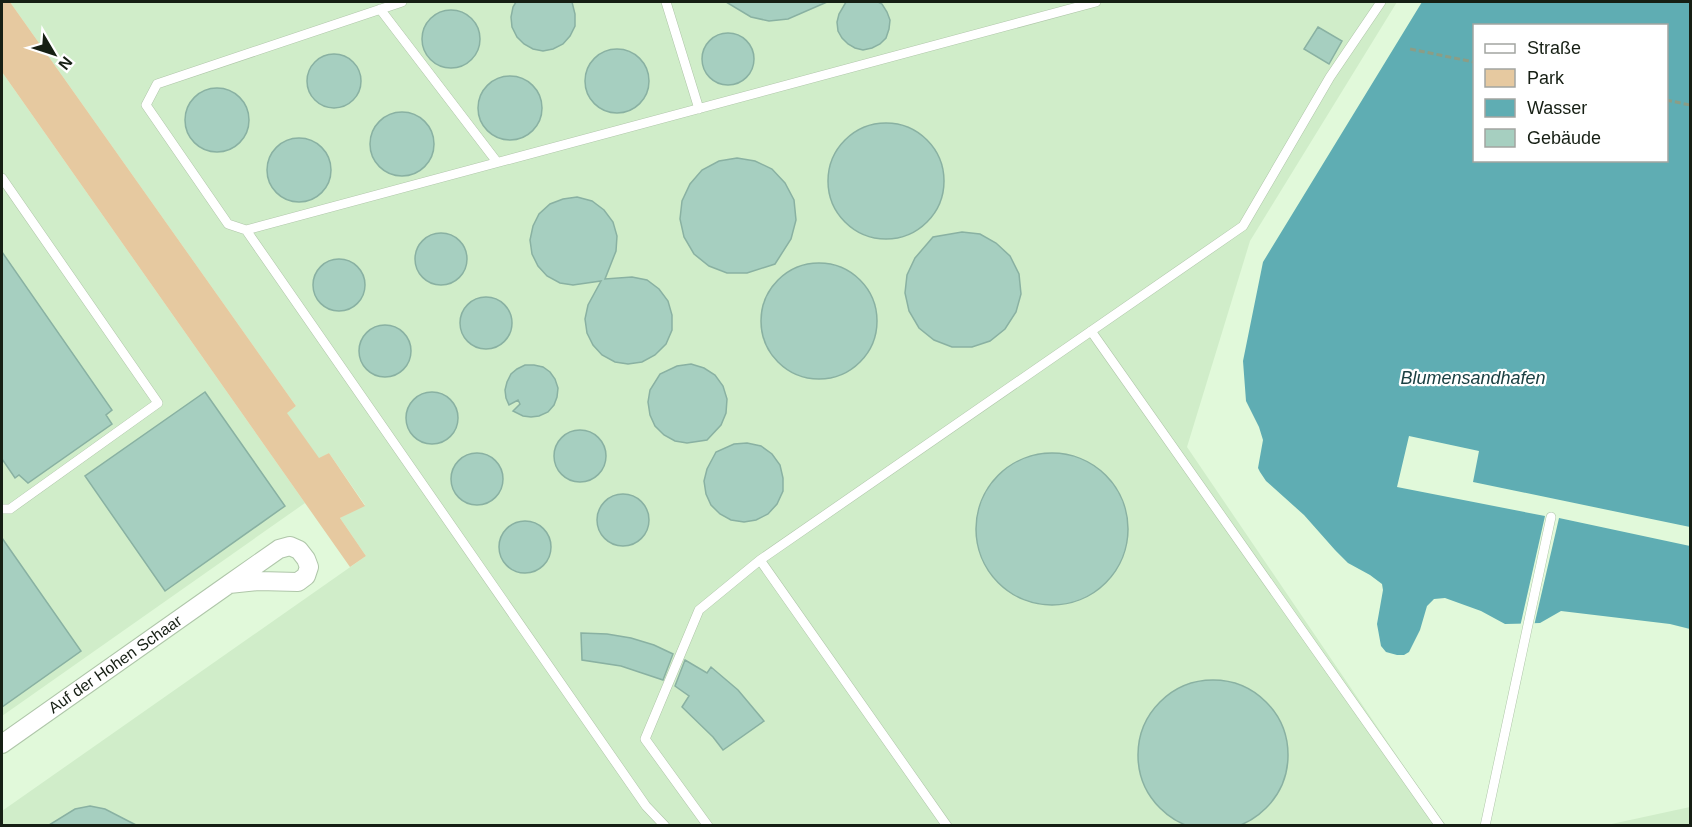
<svg xmlns="http://www.w3.org/2000/svg" width="1692" height="827" viewBox="0 0 1692 827" font-family="Arial,sans-serif">
<style>
.built{fill:#d0edc9}
.green{fill:#e6c9a0}
.water{fill:#5fadb3;fill-rule:evenodd}
.pier{fill:#e1f9da}
.building{fill:#a6cfc0;stroke:#89b1a2;stroke-width:1.5}
.lines{fill:none;stroke-linecap:round;stroke-linejoin:round}
.service-casing{stroke:#afc6a9;stroke-width:10}
.minor-casing{stroke:#afc6a9;stroke-width:20}
.path{stroke:#8b9d86;stroke-width:3;stroke-dasharray:6 3;stroke-linecap:butt}
.service{stroke:#fff;stroke-width:9}
.minor{stroke:#fff;stroke-width:18}
.labels{text-anchor:middle;dominant-baseline:central;stroke-width:4.5;stroke-linejoin:round;paint-order:stroke}
.street-label{font-size:16px;fill:#161f14;stroke:#fff}
.water-label{font-size:18px;font-style:italic;fill:#1a4043;stroke:#fff}
</style>
<rect width="100%" height="100%" fill="#e1f9da"/>
<path class="built" d="M10,2H1397L1250,241L1187,447L1444,825L2,826V811L366,556L340,518L365,505L329,453L319,459L286,413L296,406Z
M2,72L305,503L2,716Z
M1690,807V825H1607Z"/>
<path class="green" d="M2,2H10L296,406L287,413L319,458L329,453L365,506L340,518L366,556L350,567L2,72Z"/>
<path class="water" d="M1422,2H1690V629L1670,624L1561,611L1540,623L1505,624L1481,611L1445,598L1434,599L1427,606L1420,630L1409,652L1404,655H1397L1386,652L1381,646L1377,624L1383,590L1382,584L1370,575L1348,563L1335,550L1304,515L1266,481L1260,472L1258,468L1263,440L1259,427L1246,401L1243,361L1263,262ZM1474,26H1666V160H1474Z"/>
<path class="pier" d="M1409,436L1479,451L1473,482L1690,527V546L1559,518L1534,626L1520,627L1545,516L1397,487Z"/>
<path class="building" d="M516,2H572L575,14V26L570,36L563,44L553,49L543,51L533,49L524,44L517,37L512,27L511,17L513,7Z
M726,2H827L788,19L769,21L751,17Z
M846,2H878L882,4L887,12L890,20L889,29L886,38L880,44L872,48L863,50L855,48L848,44L842,38L838,31L837,22L839,14Z
M422 39a29 29 0 1 1 58 0a29 29 0 1 1-58 0Z
M1318,27L1342,41L1329,64L1304,49Z
M702 59a26 26 0 1 1 52 0a26 26 0 1 1-52 0Z
M585 81a32 32 0 1 1 64 0a32 32 0 1 1-64 0Z
M307 81a27 27 0 1 1 54 0a27 27 0 1 1-54 0Z
M478 108a32 32 0 1 1 64 0a32 32 0 1 1-64 0Z
M185 120a32 32 0 1 1 64 0a32 32 0 1 1-64 0Z
M370 144a32 32 0 1 1 64 0a32 32 0 1 1-64 0Z
M828 181a58 58 0 1 1 116 0a58 58 0 1 1-116 0Z
M267 170a32 32 0 1 1 64 0a32 32 0 1 1-64 0Z
M737,158L755,161L772,169L785,183L794,200L796,220L791,239L775,264L747,273H727L709,266L694,254L684,237L680,219L682,201L690,184L702,170L719,161Z
M577,197L592,201L604,210L613,222L617,236L616,251L605,279L632,277L647,280L659,289L668,301L672,315V330L666,344L655,355L642,362L628,364L615,362L602,355L593,345L587,333L585,319L588,305L601,281L573,285L560,283L547,276L538,266L532,254L530,240L533,226L539,214L550,204L563,199Z
M962,232L980,234L996,243L1010,256L1019,274L1021,294L1016,312L1005,329L990,341L972,347H952L934,340L919,328L909,311L905,293L907,275L915,258L933,237Z
M415 259a26 26 0 1 1 52 0a26 26 0 1 1-52 0Z
M2,252L112,410L106,415L112,424L28,483L19,475L15,478L2,459Z
M313 285a26 26 0 1 1 52 0a26 26 0 1 1-52 0Z
M761 321a58 58 0 1 1 116 0a58 58 0 1 1-116 0Z
M460 323a26 26 0 1 1 52 0a26 26 0 1 1-52 0Z
M359 351a26 26 0 1 1 52 0a26 26 0 1 1-52 0Z
M691,364L704,368L715,375L723,386L727,399L726,413L721,425L707,440L687,443L675,441L664,435L655,426L650,415L648,402L650,390L660,374L677,366Z
M525,365H534L543,367L550,372L555,379L558,388L557,397L554,405L548,412L539,416L531,417L523,416L513,411L520,404L518,400L509,405L506,398L505,390L507,382L511,374L517,369Z
M406 418a26 26 0 1 1 52 0a26 26 0 1 1-52 0Z
M205,392L285,506L165,591L85,476Z
M554 456a26 26 0 1 1 52 0a26 26 0 1 1-52 0Z
M747,443L761,446L772,454L780,465L783,478V491L777,504L768,514L756,520L744,522L731,520L720,514L711,505L706,494L704,481L707,469L716,452L734,444Z
M451 479a26 26 0 1 1 52 0a26 26 0 1 1-52 0Z
M976 529a76 76 0 1 1 152 0a76 76 0 1 1-152 0Z
M597 520a26 26 0 1 1 52 0a26 26 0 1 1-52 0Z
M499 547a26 26 0 1 1 52 0a26 26 0 1 1-52 0Z
M2,538L81,651L2,707Z
M581,633L607,634L631,638L654,645L673,654L663,680L621,666L582,660Z
M685,660L707,673L711,667L738,690L764,721L723,750L713,737L682,707L689,696L675,686Z
M1138 755a75 75 0 1 1 150 0a75 75 0 1 1-150 0Z
M90,806L105,809L136,825H49L75,809Z"/>
<g class="lines">
<defs>
<path id="service" d="M402,2L157,84L146,105L228,224L246,230L646,806L665,826
M666,2L699,109
M380,9L497,162
M2,178L158,403L10,509H2
M246,230L1096,2
M1091,331L1440,826
M760,560L1243,226L1330,77L1381,2
M708,826L645,739L699,610L760,560L947,826
M1485,826L1551,517"/>
<path id="minor" d="M2,744L229,584L279,549L290,546L299,550L306,559L309,567L306,576L298,582L259,581L229,584"/>
</defs>
<use href="#service" class="service-casing"/>
<use href="#minor" class="minor-casing"/>
<path class="path" d="M1410,49L1474,62
M1666,100L1690,105"/>
<use href="#service" class="service"/>
<use href="#minor" class="minor"/>
</g>
<g class="labels">
<g class="street-label">
<text transform="translate(115 664) rotate(-35)">Auf der Hohen Schaar</text>
</g>
<g class="water-label">
<text x="1473" y="378">Blumensandhafen</text>
</g>
</g>
<rect width="1692" height="827" fill="none" stroke="#161f14" stroke-width="6"/>
<rect x="1473" y="24" width="195" height="138" fill="#ffffff" stroke="#a2a5a1" stroke-width="1.5"/>
<rect x="1485" y="44" width="30" height="9" fill="#ffffff" stroke="#a2a5a1" stroke-width="1.5"/>
<text x="1527" y="54" font-size="18" fill="#161f14">Straße</text>
<rect x="1485" y="69" width="30" height="18" fill="#e6c9a0" stroke="#a2a5a1" stroke-width="1.5"/>
<text x="1527" y="84" font-size="18" fill="#161f14">Park</text>
<rect x="1485" y="99" width="30" height="18" fill="#5fadb3" stroke="#a2a5a1" stroke-width="1.5"/>
<text x="1527" y="114" font-size="18" fill="#161f14">Wasser</text>
<rect x="1485" y="129" width="30" height="18" fill="#a6cfc0" stroke="#a2a5a1" stroke-width="1.5"/>
<text x="1527" y="144" font-size="18" fill="#161f14">Gebäude</text>
<g transform="translate(54 54) rotate(129)" stroke="#ffffff" stroke-width="4.5" paint-order="stroke">
<path d="M0-4.5L10 22L0 15L-10 22Z" fill="#161f14"/>
<text y="-9" font-size="16" font-weight="bold" text-anchor="middle" fill="#161f14">N</text>
</g>
</svg>
